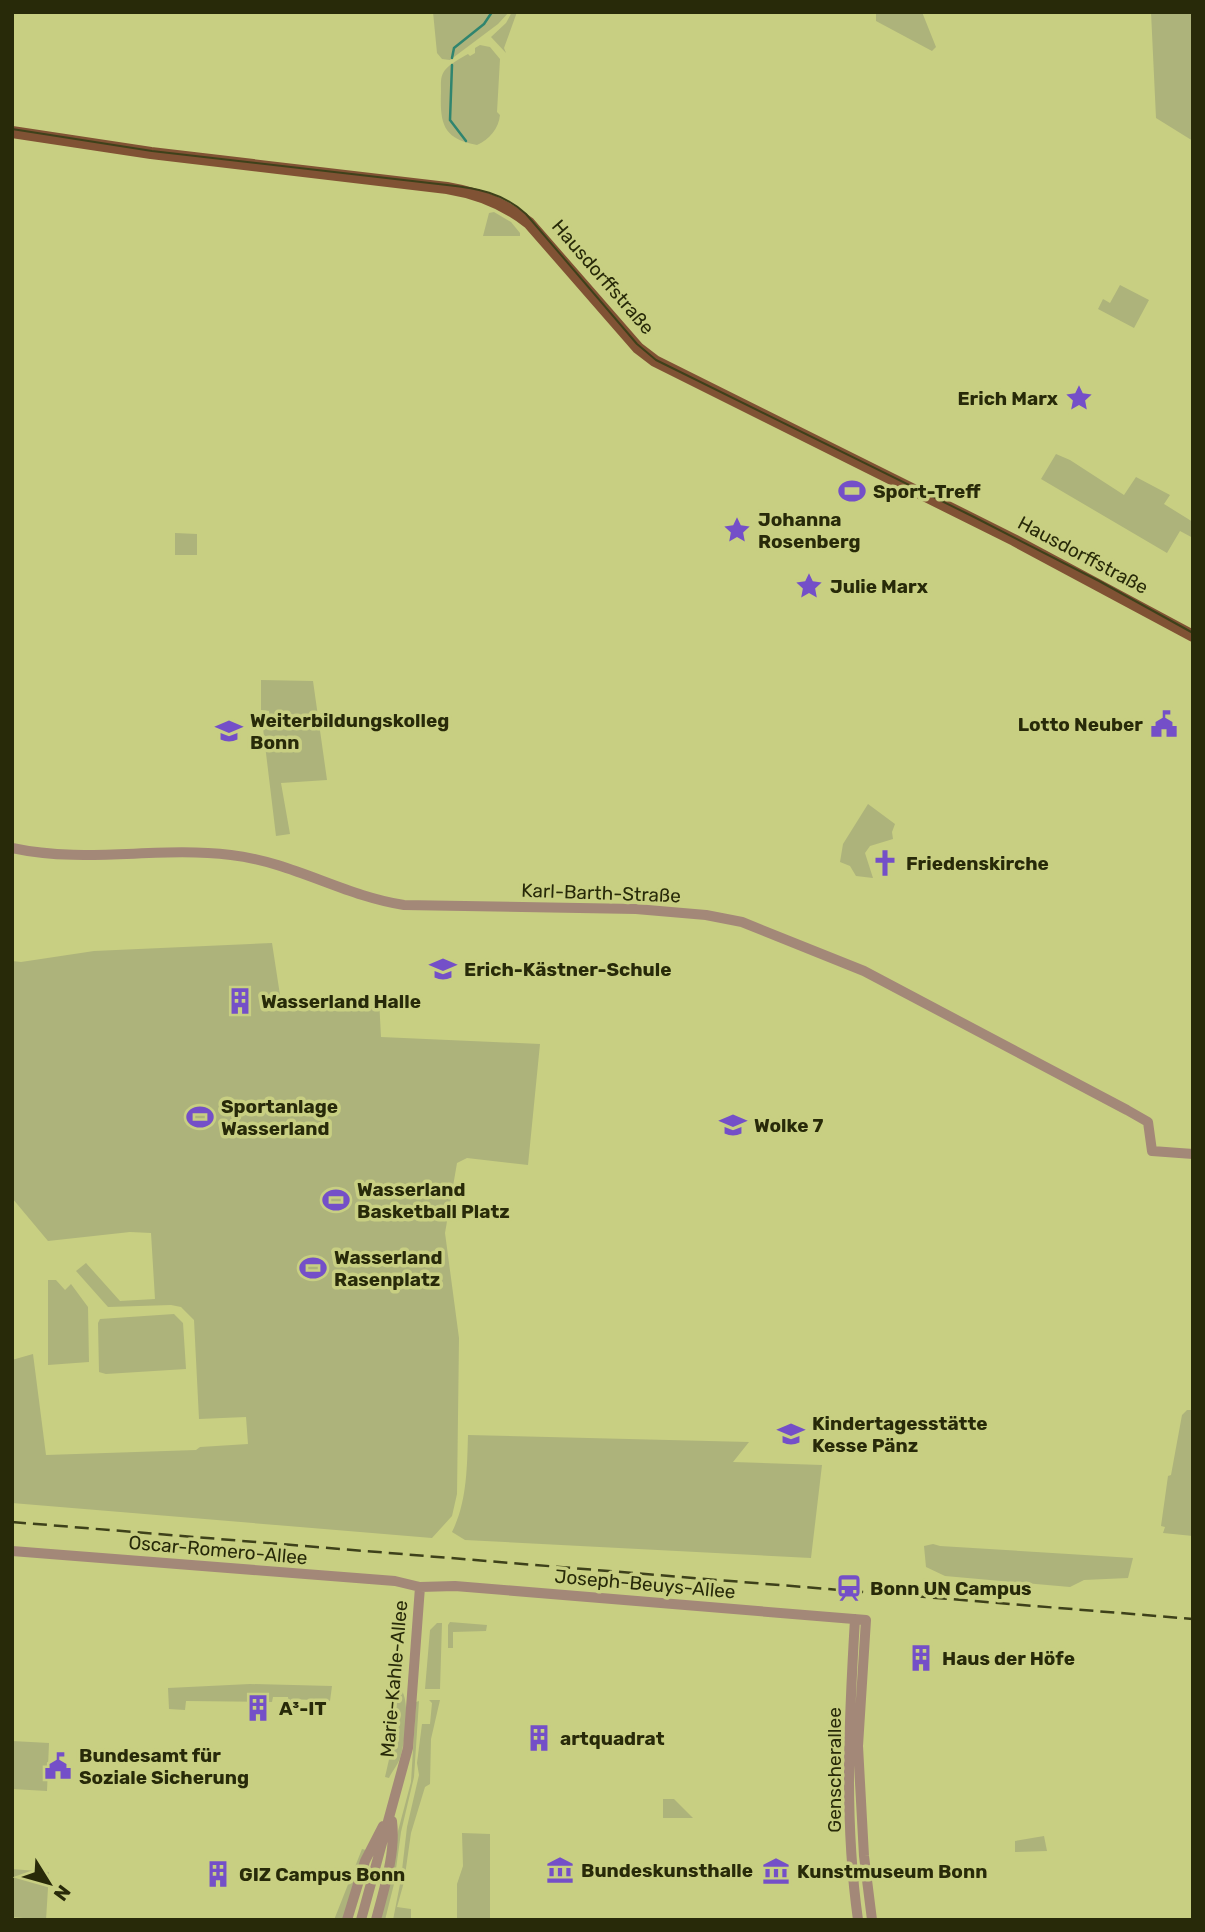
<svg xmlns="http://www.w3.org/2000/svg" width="1205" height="1932" viewBox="0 0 1205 1932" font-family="Rubik,sans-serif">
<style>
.green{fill:#adb37b}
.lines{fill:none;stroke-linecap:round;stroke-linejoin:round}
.stream{stroke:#30856f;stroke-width:2.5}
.minor{stroke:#a38878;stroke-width:10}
.major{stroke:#805234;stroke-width:12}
.tram{stroke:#3e411a;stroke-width:2}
.rail{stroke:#3e411a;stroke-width:2.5;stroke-dasharray:14 7;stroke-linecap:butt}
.labels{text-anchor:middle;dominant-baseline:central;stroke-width:7;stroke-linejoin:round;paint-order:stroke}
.street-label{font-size:19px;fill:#282a09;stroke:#c8cf82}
.poi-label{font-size:19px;font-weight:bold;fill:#282a09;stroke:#c8cf82;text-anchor:start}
</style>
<rect width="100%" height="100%" fill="#c8cf82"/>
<path class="green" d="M433,12H509L498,24L450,60L442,59L437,53Z
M512,12H517L504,48L506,53L491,37L506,23Z
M876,12H922L936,47L932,51L876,21Z
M1151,12H1193V141L1156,118Z
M480,45L490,47L500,59L497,112L500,115C499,128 489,140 477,145C442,139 440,122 441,92C441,84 440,76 445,70C451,63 461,58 468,54L470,56L475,53V48Z
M494,212L511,222L520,233V236H483L489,213Z
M1120,285L1149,300L1134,328L1098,309L1103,299L1110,303Z
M1056,454L1070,460L1124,495L1136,477L1170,495L1164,504L1193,522V538L1180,531L1167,553L1041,479Z
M175,533L197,534V555H175Z
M261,680L313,681L327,780L281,783L290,834L276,836L262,720L270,719L269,711L261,710Z
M868,804L895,824L892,832L893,839L870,846L865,853L873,878L856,876L850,866L840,862L843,844Z
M272,943L282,1008L364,998L379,999L381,1037L540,1044L528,1165L467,1158L457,1163L445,1233L459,1338L457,1494L452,1516L432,1538L12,1503V1360L33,1354L46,1455L196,1450L200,1447L248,1444L246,1417L199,1419L194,1320L181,1307L171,1305L108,1307L76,1271L86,1263L120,1301L155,1299L151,1233L130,1232L48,1241L12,1198V961L21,962L94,951Z
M48,1280H56L65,1290L71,1284L88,1307L89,1362L48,1365Z
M174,1314L183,1323L186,1369L106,1374L99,1372L98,1323L100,1319Z
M1187,1410H1193V1536L1163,1533L1165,1527L1161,1526L1168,1476L1171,1475L1182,1415Z
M468,1435L749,1442L733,1462L822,1465L811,1558L465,1540L452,1532C467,1502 467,1468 468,1435Z
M933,1544L940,1546L1133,1558L1128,1578L1084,1580L1070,1587L945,1576L926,1567L924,1546Z
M450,1622L487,1625L486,1631L453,1632V1648H448V1625Z
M437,1623H442L440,1689H425L430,1630Z
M250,1684L332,1686L330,1701L292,1699V1702L288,1703V1697H273L272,1702L186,1701L185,1710L169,1709L168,1688Z
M402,1691C410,1704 405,1744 400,1758C398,1765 392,1771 389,1778L385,1777L393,1742L396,1700Z
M429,1700H440L431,1739L430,1784L425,1787L411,1833L404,1882L397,1907L411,1909V1919L457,1918V1884L463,1866L462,1833L490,1834V1920H393L401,1879L407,1827L419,1775L417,1763L422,1724H430L432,1703Z
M419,1701L414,1777L401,1832L394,1884L385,1920H381L398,1831L411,1782L416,1702Z
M12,1741L49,1743L47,1791L12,1789Z
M663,1799H674L693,1818H663Z
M1044,1836L1047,1851L1015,1852V1841Z
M362,1849L366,1850L343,1920H334Z
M12,1869L49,1872L46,1920L12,1917Z"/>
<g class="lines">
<path class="stream" d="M452,58L454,48L484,24L492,12
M452,65L450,120L466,141"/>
<path class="minor" d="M12,848C86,864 157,846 231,855C293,862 344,896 404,905L636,909L706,915L742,922L864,971L1127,1110L1148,1122L1152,1151L1193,1154
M12,1551L395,1581L420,1587L455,1586L866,1620L858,1746L864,1856L872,1920
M855,1619C849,1719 844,1820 858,1920
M347,1920L365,1861L383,1826
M361,1920L408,1748L420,1587
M376,1920C384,1889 396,1853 392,1821"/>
<path class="major" d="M12,132L151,153L447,188C478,193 504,203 529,223L638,348L655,361L1014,540L1193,636"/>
<path class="tram" d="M12,129L152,151L447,185C477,188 503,193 526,214L637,344L656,360L974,517L1099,581L1193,633"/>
<path class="rail" d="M12,1522L1193,1619"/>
</g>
<defs>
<symbol id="sight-bare" viewBox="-9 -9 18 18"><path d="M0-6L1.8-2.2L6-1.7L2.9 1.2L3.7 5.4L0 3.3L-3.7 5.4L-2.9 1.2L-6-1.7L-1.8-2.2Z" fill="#744fc8" stroke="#c8cf82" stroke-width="2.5" paint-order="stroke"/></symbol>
<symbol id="stadium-bare" viewBox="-9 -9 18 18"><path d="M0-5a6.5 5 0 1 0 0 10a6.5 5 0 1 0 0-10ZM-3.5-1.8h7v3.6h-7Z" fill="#744fc8" stroke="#c8cf82" stroke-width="2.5" paint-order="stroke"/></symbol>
<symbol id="civic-bare" viewBox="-9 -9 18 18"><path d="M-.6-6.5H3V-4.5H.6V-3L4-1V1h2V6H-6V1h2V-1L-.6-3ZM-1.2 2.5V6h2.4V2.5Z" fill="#744fc8" stroke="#c8cf82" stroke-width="2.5" paint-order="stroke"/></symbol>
<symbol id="university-bare" viewBox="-9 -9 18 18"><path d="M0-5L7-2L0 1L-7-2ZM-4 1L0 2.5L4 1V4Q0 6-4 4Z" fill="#744fc8" stroke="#c8cf82" stroke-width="2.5" paint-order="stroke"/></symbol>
<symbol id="church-bare" viewBox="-9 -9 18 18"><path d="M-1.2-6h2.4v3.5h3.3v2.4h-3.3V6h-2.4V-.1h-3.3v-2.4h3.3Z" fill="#744fc8" stroke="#c8cf82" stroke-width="2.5" paint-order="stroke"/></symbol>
<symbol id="school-bare" viewBox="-9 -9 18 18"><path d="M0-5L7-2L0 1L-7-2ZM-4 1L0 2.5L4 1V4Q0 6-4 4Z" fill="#744fc8" stroke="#c8cf82" stroke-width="2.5" paint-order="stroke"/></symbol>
<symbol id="building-bare" viewBox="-9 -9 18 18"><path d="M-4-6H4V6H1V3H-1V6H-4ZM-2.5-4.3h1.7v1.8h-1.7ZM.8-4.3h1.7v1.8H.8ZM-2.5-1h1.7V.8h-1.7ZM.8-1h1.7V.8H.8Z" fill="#744fc8" stroke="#c8cf82" stroke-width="2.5" paint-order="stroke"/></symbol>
<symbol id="station-bare" viewBox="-9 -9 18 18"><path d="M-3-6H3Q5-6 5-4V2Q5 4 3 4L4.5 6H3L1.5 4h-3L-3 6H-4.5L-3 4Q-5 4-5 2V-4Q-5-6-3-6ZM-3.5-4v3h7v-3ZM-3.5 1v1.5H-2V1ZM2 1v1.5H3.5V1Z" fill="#744fc8" stroke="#c8cf82" stroke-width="2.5" paint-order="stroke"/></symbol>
<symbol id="museum-bare" viewBox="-9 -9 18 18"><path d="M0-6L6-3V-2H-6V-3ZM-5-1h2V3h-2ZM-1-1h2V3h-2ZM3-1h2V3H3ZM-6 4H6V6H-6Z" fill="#744fc8" stroke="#c8cf82" stroke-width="2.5" paint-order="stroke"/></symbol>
</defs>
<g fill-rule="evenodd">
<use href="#sight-bare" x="1060" y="379" width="38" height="38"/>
<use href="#stadium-bare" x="833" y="472" width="38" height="38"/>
<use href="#sight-bare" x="718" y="511" width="38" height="38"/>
<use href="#sight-bare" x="790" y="567" width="38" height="38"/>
<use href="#civic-bare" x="1145" y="705" width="38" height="38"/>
<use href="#university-bare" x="210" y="712" width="38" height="38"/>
<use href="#church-bare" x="866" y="844" width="38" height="38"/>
<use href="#school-bare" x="424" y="950" width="38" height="38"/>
<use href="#building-bare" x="221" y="982" width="38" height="38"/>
<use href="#stadium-bare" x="181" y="1098" width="38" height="38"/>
<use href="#school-bare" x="714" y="1106" width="38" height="38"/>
<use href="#stadium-bare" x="317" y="1181" width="38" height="38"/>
<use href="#stadium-bare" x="294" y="1249" width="38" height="38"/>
<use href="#school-bare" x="772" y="1415" width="38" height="38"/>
<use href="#station-bare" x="830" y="1569" width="38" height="38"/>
<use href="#building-bare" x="902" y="1639" width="38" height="38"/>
<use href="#building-bare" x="239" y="1689" width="38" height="38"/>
<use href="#building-bare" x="520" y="1719" width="38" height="38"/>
<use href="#civic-bare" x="39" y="1747" width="38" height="38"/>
<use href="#museum-bare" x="541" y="1851" width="38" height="38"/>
<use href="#museum-bare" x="757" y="1852" width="38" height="38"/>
<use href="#building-bare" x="199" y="1855" width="38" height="38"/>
</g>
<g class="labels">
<g class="street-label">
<text transform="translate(603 277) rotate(49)">Hausdorffstraße</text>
<text transform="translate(1083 555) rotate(28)">Hausdorffstraße</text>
<text transform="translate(601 893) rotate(2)">Karl-Barth-Straße</text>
<text transform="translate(218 1550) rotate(5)">Oscar-Romero-Allee</text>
<text transform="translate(645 1584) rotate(5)">Joseph-Beuys-Allee</text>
<text transform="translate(394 1679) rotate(-85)">Marie-Kahle-Allee</text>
<text transform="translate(834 1770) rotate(-90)">Genscherallee</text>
</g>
<g class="poi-label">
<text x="1058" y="398" text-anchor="end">Erich Marx</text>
<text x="873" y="491">Sport-Treff</text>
<text x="758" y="519">Johanna<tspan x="758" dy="22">Rosenberg</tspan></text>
<text x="830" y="586">Julie Marx</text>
<text x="250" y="720">Weiterbildungskolleg<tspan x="250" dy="22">Bonn</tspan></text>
<text x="1143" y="724" text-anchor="end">Lotto Neuber</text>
<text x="906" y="863">Friedenskirche</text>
<text x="464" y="969">Erich-Kästner-Schule</text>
<text x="261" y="1001">Wasserland Halle</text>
<text x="221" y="1106">Sportanlage<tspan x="221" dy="22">Wasserland</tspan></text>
<text x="754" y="1125">Wolke 7</text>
<text x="357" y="1189">Wasserland<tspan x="357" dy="22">Basketball Platz</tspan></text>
<text x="334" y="1257">Wasserland<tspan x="334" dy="22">Rasenplatz</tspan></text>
<text x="812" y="1423">Kindertagesstätte<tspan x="812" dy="22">Kesse Pänz</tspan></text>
<text x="870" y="1588">Bonn UN Campus</text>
<text x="942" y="1658">Haus der Höfe</text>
<text x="279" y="1708">A³-IT</text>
<text x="560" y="1738">artquadrat</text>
<text x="79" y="1755">Bundesamt für<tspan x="79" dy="22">Soziale Sicherung</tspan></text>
<text x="581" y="1870">Bundeskunsthalle</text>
<text x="797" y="1871">Kunstmuseum Bonn</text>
<text x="239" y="1874">GIZ Campus Bonn</text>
</g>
</g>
<rect width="1205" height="1932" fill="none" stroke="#282a09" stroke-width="28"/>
<g transform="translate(49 1883) rotate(127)" stroke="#c8cf82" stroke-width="5" paint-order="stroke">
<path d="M0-5L12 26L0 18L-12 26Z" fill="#282a09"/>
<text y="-10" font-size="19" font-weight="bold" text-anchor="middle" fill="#282a09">N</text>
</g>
</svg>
